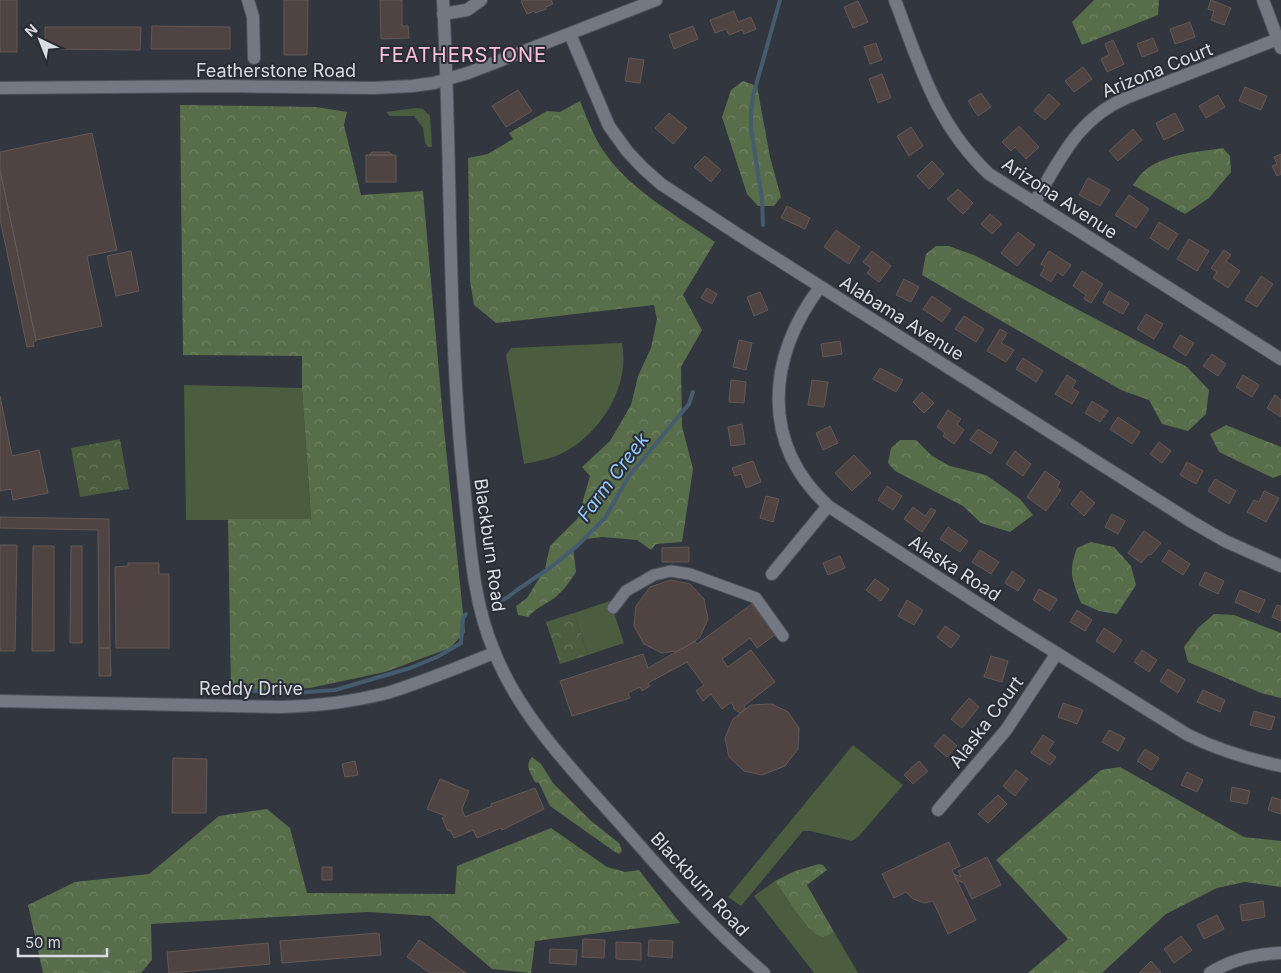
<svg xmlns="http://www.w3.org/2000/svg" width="1281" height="973" viewBox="0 0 1281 973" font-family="Inter,sans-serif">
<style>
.green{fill:#4b5d3e}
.forest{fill:url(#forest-crowns)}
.park{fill:url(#park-crowns)}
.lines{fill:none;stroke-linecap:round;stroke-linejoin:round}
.stream{stroke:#455c6f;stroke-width:4}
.building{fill:#504442;stroke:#645855}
.pedestrian-casing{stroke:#4f525b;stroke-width:13}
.minor-casing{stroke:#4f525b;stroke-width:14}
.tertiary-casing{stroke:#4f525b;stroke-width:14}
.pedestrian{stroke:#737882;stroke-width:11}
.minor{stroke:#737882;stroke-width:12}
.tertiary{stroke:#737882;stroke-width:12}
.labels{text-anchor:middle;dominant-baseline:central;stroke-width:4;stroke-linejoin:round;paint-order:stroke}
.street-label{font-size:18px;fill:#d9dce2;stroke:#282c35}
.water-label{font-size:19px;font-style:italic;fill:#95cbfc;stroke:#282c35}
.quarter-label{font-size:20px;letter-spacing:1px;fill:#ffc0dd;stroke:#282c35}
</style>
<defs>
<pattern id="forest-crowns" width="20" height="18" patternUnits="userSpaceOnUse" patternTransform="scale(1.25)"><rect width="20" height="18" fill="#586d4a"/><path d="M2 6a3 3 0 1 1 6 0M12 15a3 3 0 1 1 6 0" fill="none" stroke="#6f8164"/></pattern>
<pattern id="park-crowns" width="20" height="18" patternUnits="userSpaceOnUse" patternTransform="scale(1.25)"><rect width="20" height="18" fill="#4b5d3e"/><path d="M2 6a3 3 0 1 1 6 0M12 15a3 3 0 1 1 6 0" fill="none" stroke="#64745a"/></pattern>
</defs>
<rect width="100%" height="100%" fill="#32363f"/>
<path class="green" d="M416,108L423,109L430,116L432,147H428L425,143L423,128L414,116H390L386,112Z
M622,343C630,385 603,429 568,450C555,458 539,461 524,464L506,355L511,348Z
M184,385L302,388L311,520H186Z
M610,601L624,643L588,655L574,613Z
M853,745L903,785L859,836L852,841L810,831H803L741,906L728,897Z
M775,881C783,892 810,938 823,937C827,937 831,934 834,932L858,973H814L754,896Z"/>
<path class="forest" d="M1094,0H1159L1158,15L1082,45L1072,22Z
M743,81L757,86L770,157L781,197L774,206H758L747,194L722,117L731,90Z
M580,101C587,118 594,138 605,153C630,190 679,217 715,242L683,295L702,330L681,367L682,426L693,469L682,542L656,544L651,550L637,540L602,537L587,539L573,547L576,572C570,581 563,592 553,599C543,606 537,607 528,617L518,615L516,606L527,598L545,569L550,546L578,518L590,476L582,467L610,441L631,405L638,376L651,348L657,319L654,305L496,323L474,305L470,281L468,158L488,154L513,139L509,133L547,111L560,112Z
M180,105L316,107L347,112L344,125L361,195L423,191L444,429L465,632L450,648L385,672L310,688L231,693L228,519H311L302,388V356L183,355Z
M1223,148L1230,156L1231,172L1209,198L1185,214L1133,185C1136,181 1139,176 1143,172C1163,154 1197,152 1223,148Z
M936,246H949L976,256L1187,367L1209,390L1206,414L1188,431L1162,424L1149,400L1121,390L922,275L926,254Z
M1226,425L1281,447V475L1273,478L1219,452L1210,434Z
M900,440H916L932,456L950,466L986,475L1020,499L1033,515L1010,532L981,523L963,506L895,471L888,463L891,448Z
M1091,542L1114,547L1131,566L1136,585L1117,614L1099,611L1081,603C1072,580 1068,572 1077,548Z
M1214,614L1234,615L1281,633V698L1261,693L1188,662L1184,647L1198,628Z
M532,757L541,764L553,783L590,820L619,843L622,851L619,854L615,852L550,806L539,783L535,782C531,773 524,766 532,757Z
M1120,767L1244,837L1281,841V887L1245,882L1217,888L1166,914L1102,973H1028L1068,939L996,860L1101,770Z
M267,809L290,828L307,893L455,894L457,866L551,828L607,867L625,872L639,870L680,923L535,941L531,973L492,969L430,916L368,912L151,924L152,960L141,973H43L28,905L75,882L149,874L219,816Z
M819,864L823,865L827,870L807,885L834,932C831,934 827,937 823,937C810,938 783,892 775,881L795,871Z"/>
<path class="park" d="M120,439L129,489L80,497L71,448Z
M574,613L588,655L560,664L546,622Z"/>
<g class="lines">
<path class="stream" d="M763,225L762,199L751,128V115L753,96L780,0
M496,604L508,597L517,590L554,565L577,546L605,518L629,476L689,404L693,392
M236,690L294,693L335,690L410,668L437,657L461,643L463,618L466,614"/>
</g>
<path class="building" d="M0,0H17V52H0Z
M284,0H308L307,55H284Z
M380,0H402V26H408L409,38L381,39Z
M523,0H551L553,4L546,7V9L535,13L534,11L527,14L521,1Z
M1211,0L1231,8L1224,25L1211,20L1214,11L1208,9Z
M858,1L868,22L853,28L844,7Z
M734,11L738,22L751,17L756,29L744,34L742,30L729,35L726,29L715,33L710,20Z
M1190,22L1195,37L1175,44L1170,29Z
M152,26L230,27V49H151Z
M693,26L698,39L674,49L669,35Z
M45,27H141L140,50L45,49Z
M1153,38L1158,51L1142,57L1137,44Z
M1113,40L1124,64L1107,72L1101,59L1109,55L1105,44Z
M876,43L882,60L870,64L864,47Z
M629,58L644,60L640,83L625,81Z
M1083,67L1092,79L1074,92L1065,81Z
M882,74L891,98L878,103L869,79Z
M1245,87L1267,96L1261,110L1239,101Z
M518,90L532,111L506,127L492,106Z
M981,93L991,107L978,116L968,101Z
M1049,94L1060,104L1045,120L1034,111Z
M1218,95L1225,107L1206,118L1199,106Z
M669,113L687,128L673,144L655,128Z
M1175,113L1184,130L1164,140L1156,123Z
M1019,126L1039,147L1026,159L1015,147L1011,151L1002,142Z
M911,127L923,146L909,156L897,136Z
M1133,129L1142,140L1118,161L1109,151Z
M92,133L117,250L87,256L102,326L36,340L0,170V152Z
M372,152H389L393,155H369Z
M1281,154V174L1277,176L1272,166L1277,164L1274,157Z
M366,155H396V182H366Z
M705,156L721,170L711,182L694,167Z
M932,161L944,174L929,189L917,176Z
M0,170L36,341L33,342L34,346L27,347L0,219Z
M1088,178L1110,190L1100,206L1079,195Z
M958,189L973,203L963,214L947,199Z
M1129,195L1149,209L1136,228L1115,215Z
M787,206L810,218L805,229L781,218Z
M990,214L1002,224L992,234L981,224Z
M1159,222L1178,234L1168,250L1150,238Z
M836,230L860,247L849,264L824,247Z
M1018,232L1035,245L1017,266L1001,253Z
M1189,239L1209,251L1197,271L1177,259Z
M1224,250L1231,255L1226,261L1240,271L1228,288L1213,278L1217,272L1211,268Z
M131,251L139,291L116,296L107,256Z
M872,251L891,266L879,282L867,273L871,268L863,262Z
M1049,251L1071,265L1063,276L1057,272L1051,282L1040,275L1045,267L1041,264Z
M1082,271L1103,284L1091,303L1084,299L1086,295L1073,286Z
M1261,276L1273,284L1257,307L1245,300Z
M904,279L919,287L911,302L896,295Z
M707,288L717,294L712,304L701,298Z
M1109,291L1129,303L1123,314L1103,303Z
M760,292L768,310L754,316L747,297Z
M932,296L951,309L942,322L923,309Z
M1146,314L1163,324L1154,339L1137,329Z
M964,316L984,329L976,342L955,329Z
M1000,329L1007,333L1001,343L1014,350L1006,362L987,351Z
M1180,335L1194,343L1186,356L1173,347Z
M739,340L752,343L746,370L733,367Z
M840,341L842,354L823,357L821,344Z
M1212,354L1226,364L1218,376L1203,366Z
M1023,358L1043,371L1036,382L1016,369Z
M880,368L903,380L896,392L873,379Z
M1067,375L1076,381L1072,388L1079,392L1072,404L1055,394Z
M1243,375L1259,385L1252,397L1236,387Z
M731,380L746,382L744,403L729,402Z
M812,380L828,382L824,407L808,405Z
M922,392L934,403L924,413L913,402Z
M1275,395L1281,400V417L1267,408Z
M0,396L12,456L39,450L48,493L13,500L11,489L0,491Z
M1092,401L1108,411L1100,422L1085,413Z
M948,410L961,419L957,424L964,430L954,444L943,436L945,433L937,427Z
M1118,417L1140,432L1132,444L1110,429Z
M742,424L745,444L731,446L728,427Z
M830,426L838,443L823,450L816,433Z
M978,429L998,442L991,454L970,440Z
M1159,442L1171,451L1162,463L1150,454Z
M1015,451L1031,464L1023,476L1006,464Z
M854,455L871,473L852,491L835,473Z
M753,461L761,482L746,488L741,474L735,476L732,468Z
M1187,462L1203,471L1196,484L1180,475Z
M1045,471L1060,482L1057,487L1061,490L1046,511L1027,497Z
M1215,479L1236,491L1229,504L1208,491Z
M887,486L902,496L893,510L878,500Z
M1081,491L1095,503L1084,516L1071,504Z
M1264,491L1279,498L1266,522L1247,512L1254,500L1259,502Z
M766,496L779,499L773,522L760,518Z
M913,507L925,516L931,508L936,511L922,532L904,519Z
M1112,514L1125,521L1118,534L1105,527Z
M0,517L109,519L110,648H99L98,530L0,528Z
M948,527L968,541L960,552L940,539Z
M1144,531L1161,543L1151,555L1149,554L1141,563L1128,553Z
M0,545H17L15,651H0Z
M33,546H54V651H32Z
M71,546H82V643H70Z
M689,547V562H662V548Z
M980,550L999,562L991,574L972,562Z
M1169,550L1190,564L1183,575L1162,561Z
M840,556L845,568L828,575L823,563Z
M128,563H159V574H169V648H116L115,567L128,566Z
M1012,571L1025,580L1018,591L1005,583Z
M1205,572L1224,581L1218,594L1199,585Z
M875,579L889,589L881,601L866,590Z
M671,580L690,584L704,599L708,619L700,637L689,645L676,652L675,651L662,653L644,644L634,626L636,606L650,587Z
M1039,589L1057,599L1050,611L1033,600Z
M1240,590L1265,600L1259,613L1235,602Z
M907,600L923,610L914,625L898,616Z
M752,604L775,635L757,648L750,638L722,659L728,667L751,650L775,682L744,706L746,709L740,713L734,709L732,702L722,709L711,694L703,701L696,691L704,685L687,662L648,683L650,686L642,691L640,687L628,693L630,698L572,716L560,681L643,654L648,668L695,641L697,644Z
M1277,605L1281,606V621L1272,617Z
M1077,610L1092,620L1085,631L1070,622Z
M945,626L960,636L951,648L937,637Z
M1104,628L1122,640L1114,653L1096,641Z
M99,648H110L111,676H99Z
M1142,650L1157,660L1149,672L1134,662Z
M991,656L1008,661L1002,682L984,677Z
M1168,669L1185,680L1178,693L1160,681Z
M1203,690L1225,700L1220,712L1197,702Z
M969,698L979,707L962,728L951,719Z
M1063,703L1083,710L1077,724L1058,717Z
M772,704L788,712L799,728L798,749L785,766L762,775L744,771L729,757L725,738L733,719L751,705Z
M1254,711L1275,717L1271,730L1250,725Z
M1109,730L1125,738L1118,751L1102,742Z
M944,734L957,746L947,757L934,746Z
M1043,735L1054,742L1048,751L1056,757L1050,765L1031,753Z
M1145,749L1159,758L1151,770L1137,761Z
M173,758L207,759L206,813H172Z
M355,761L358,775L345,777L342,764Z
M919,761L928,771L913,784L904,775Z
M1016,770L1028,779L1015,796L1003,786Z
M1187,772L1203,780L1197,792L1181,785Z
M440,779L469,791L462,809L465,817L492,806L491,804L535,788L544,809L502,830L501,828L477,838L473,830L454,838L450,830L448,831L442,818L446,816L427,809Z
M1232,787L1250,791L1247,804L1230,801Z
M998,795L1007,804L988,823L978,814Z
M1272,797L1281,800V814L1268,810Z
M949,842L960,866L952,870L976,920L948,934L933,901L924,903L913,899L906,892L894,898L882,874Z
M987,857L1001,885L972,899L964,883L956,880L954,874L961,877L958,871Z
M322,867H332V880H322Z
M1263,901L1265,917L1242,921L1240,905Z
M1217,915L1224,929L1204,939L1197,925Z
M379,933L381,955L282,963L280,941Z
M1181,936L1192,950L1174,963L1164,949Z
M583,939L605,940L604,958L582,957Z
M419,940L466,973H430L407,957Z
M649,940L673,941L672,958L648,956Z
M616,942L641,943V960L616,959Z
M268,943L270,964L169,973L167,952Z
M550,949L577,950L576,965L549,963Z
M1151,961L1161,972L1159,973H1139Z"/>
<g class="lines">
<defs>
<path id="pedestrian" d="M613,608L626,591L654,575L671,571L690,574L756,598L783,636"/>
<path id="minor" d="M248,0L253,17L254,58
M895,0C920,66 936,124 989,174L1281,359
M1263,0L1281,48
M443,14L467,10L481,0
M570,34L609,126L627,151L643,168L661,184L739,235L1192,522L1225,541L1281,566
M1034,203C1060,160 1077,119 1126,98L1278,39
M820,287C767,358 760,443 828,506L1005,621L1188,735C1218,750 1248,759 1281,766
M772,574L828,506
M938,810L1006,730L1057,653
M1210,973C1232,959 1256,954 1281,953"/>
<path id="tertiary" d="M443,0C452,162 447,325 464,487C470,542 472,599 494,651C520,718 578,776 625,829C669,879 713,930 764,973
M0,88L221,86L374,88L412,86L434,83L468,73L656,0
M0,701L281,707C317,706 352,702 387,693C423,682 459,667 494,653"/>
</defs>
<use href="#pedestrian" class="pedestrian-casing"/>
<use href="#minor" class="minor-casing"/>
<use href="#tertiary" class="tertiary-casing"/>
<use href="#pedestrian" class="pedestrian"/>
<use href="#minor" class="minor"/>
<use href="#tertiary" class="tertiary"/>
</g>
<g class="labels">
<g class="street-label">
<text x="276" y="70">Featherstone Road</text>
<text transform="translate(1157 70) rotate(-22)">Arizona Court</text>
<text transform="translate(1060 198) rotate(33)">Arizona Avenue</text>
<text transform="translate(902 318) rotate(32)">Alabama Avenue</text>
<text transform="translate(490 545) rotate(82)">Blackburn Road</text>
<text transform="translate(955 568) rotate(33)">Alaska Road</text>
<text x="251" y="688">Reddy Drive</text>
<text transform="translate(986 722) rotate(-53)">Alaska Court</text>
<text transform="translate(700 884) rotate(47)">Blackburn Road</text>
</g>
<g class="water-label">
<text transform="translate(613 477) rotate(-53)">Farm Creek</text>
</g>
<g class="quarter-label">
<text x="463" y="55">FEATHERSTONE</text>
</g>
</g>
<g transform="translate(40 40) rotate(317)" stroke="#282c35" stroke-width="4" paint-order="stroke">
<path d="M0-4L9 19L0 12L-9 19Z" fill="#d9dce2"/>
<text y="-8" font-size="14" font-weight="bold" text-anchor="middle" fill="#d9dce2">N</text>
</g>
<path d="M18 948v8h89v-8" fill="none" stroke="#d9dce2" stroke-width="2.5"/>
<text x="25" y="948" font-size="15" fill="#d9dce2" stroke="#282c35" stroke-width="4" paint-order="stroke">50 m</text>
</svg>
